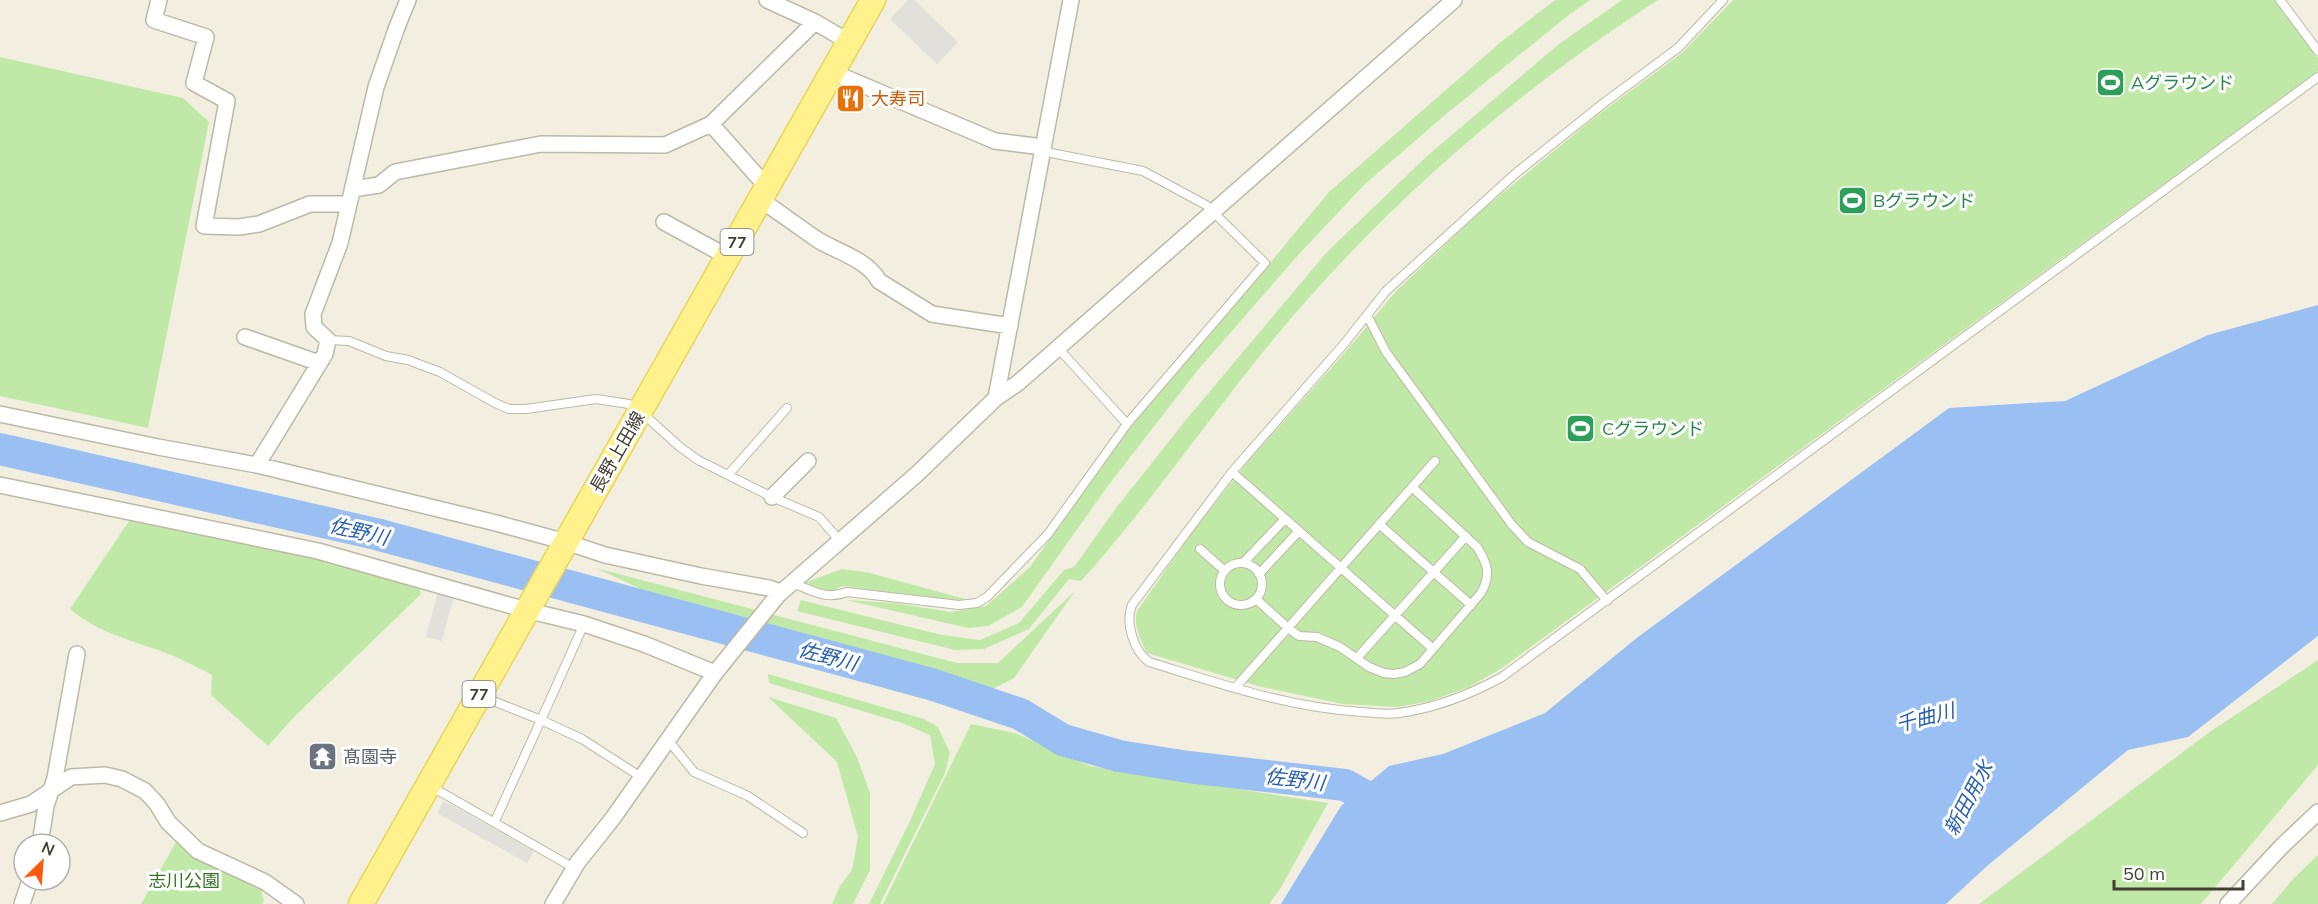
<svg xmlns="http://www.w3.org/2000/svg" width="2318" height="904" viewBox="0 0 2318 904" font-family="Mulish,'Noto Sans JP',sans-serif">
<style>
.green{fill:#c0e9a7}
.parking{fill:#e1e0da}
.water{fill:#99bff3}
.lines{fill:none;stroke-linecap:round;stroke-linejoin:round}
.river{stroke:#99bff3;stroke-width:32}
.service-casing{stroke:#bdb9a4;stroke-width:10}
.minor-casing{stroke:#bdb9a4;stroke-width:18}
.primary-casing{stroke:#e8d559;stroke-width:27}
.service{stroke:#fff;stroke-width:8}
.minor{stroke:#fff;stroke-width:15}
.primary{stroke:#fff28d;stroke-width:24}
.labels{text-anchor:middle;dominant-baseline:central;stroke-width:6;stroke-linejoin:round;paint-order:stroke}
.shield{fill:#fff;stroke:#7b7970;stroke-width:1.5}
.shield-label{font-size:16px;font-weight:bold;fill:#433f32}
.leisure-label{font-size:18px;fill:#27864d;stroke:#fff;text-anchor:start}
.food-label{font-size:18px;fill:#c56008;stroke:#fff;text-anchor:start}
.street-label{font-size:18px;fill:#433f32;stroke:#fff}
.worship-label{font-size:18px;fill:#5b616d;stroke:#fff;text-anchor:start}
.park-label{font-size:18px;fill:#357624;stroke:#fff}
.water-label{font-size:20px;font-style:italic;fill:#2860b2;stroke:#fff}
</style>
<rect width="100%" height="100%" fill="#f2efe1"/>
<path class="green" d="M1555,0H1590L1570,14L1445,115L1365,184L1300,253L1197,371L1107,487L1022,607L988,626L968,628L846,600L894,603L951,612L986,606L1030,567L1142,410L1209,336L1329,192L1502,41Z
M1622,0H1658C1522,88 1399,193 1293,316C1219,402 1157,497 1081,581L1069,579L1029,629L984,649L955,650L797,611L801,600L942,635L980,640L1019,623L1064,570L1074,567L1116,508L1185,421L1326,253L1427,156L1559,44Z
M1733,0H2275L2318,58V71L1502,668L1469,687L1430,701L1398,707L1342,704L1258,686L1147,653C1141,640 1133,626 1137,611L1193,531L1245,465L1348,349L1396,291L1482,210L1599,114L1682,53Z
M0,57L183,98L209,122L148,428L0,396Z
M131,518L292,552L419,587L421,594L295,716L268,746L211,695L212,675C198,668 184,660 169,654C135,641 99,634 70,609Z
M596,568L957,663H998L1075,591L1014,678L956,708L828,672L728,635L696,615Z
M842,569L866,572L965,599L962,602L842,586L830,592L804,583Z
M2318,660V765L2201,904H1979L2211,731Z
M768,674L924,719L938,727L950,753L945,773L880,904H869L909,823L935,764L930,735L902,723L769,683Z
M768,697L836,718L857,757L870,793V870L853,904H832L840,886L852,870L858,837L837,762Z
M971,724L1015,733L1090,766L1328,803L1280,889L1269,904H883Z
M176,842L193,857L261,890L264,901L262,904H141Z
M2318,855V904H2272L2294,878Z"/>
<path class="parking" d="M908,0H914L958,42L937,64L890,19Z
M438,591L454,595L442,641L426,637Z
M444,801L534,851L527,863L437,813Z"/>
<path class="water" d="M2318,305V636L2188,737L2128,750L1987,866L1946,904H1281L1341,806L1389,766L1443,754L1545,713L1638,637L1949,408L2065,401L2208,335Z"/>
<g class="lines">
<path class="river" d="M0,449L376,534L931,684L1020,714L1063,740L1119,756L1188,767L1345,785L1395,813"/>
<defs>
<path id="service" d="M1723,0L1678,48L1605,102L1516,173L1386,291L1344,344L1232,472L1132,605C1125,622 1133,650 1149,662C1218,683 1289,708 1362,712C1374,713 1387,715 1399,713C1436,708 1469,695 1502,677L2318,77
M2280,0L2318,51
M1367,315L1386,352L1512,525L1528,542L1580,569L1607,601
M328,340L349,341L386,356L408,360L440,372L495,403L509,409H526L596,399L629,404L640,411L680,447L698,460L772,497L819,517L840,541
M1058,348L1127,424
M1232,472L1432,648
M728,475L787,408
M1379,524L1471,605
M1200,549L1225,571
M1243,563L1285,519
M1220 584a21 21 0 1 1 42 0a21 21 0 1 1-42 0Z
M1259,574L1299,531
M791,583C812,589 824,601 847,592L959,605L977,603L987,597L1048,534L1127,424L1265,263L1206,205L1143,171L1051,153L1043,149
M1256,599L1288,628L1299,636L1317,637L1340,647L1369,667L1384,673L1394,674L1405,672L1420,664L1481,593C1491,575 1488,564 1477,547L1412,487
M584,624L541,720L582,739L641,777
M1357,658L1466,536
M1235,688L1435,461
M483,697L541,720L495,821
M668,740L694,772L748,796L803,833
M432,787L574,868"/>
<path id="minor" d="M159,0L154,20L206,37L194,83L227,101L204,226L239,227L259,224L310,204H349
M767,0L815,22L849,42
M832,72L995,141L1035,146L1043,149
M711,124L758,177L769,185
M353,189L379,185L395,172L541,144L665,145L711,124L815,22
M761,200C780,213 799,227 818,240C838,252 868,260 879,281L932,314L1010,326
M664,222L728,257
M245,337L319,363
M996,398L1018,383L1454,0
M0,414L158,447L257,465L496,523L566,542L605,555L701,576L769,588L780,592
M257,465L325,354L328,340L314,327L313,314L340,243L376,87L397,27L408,0
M0,485L318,551L526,610L584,624L644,644L715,673
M772,497L808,461
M0,813L31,804L71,777L105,775L122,779L145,791L157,804L168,822L198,851L265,882L296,904
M40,844L46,806L55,778L77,654
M22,904L30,880
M553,904L578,862L613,818L715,673L778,595L917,474L996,398L1071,0
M2228,904L2282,846L2318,812"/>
<path id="primary" d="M361,904L873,0"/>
</defs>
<use href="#service" class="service-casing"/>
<use href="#minor" class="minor-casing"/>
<use href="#primary" class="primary-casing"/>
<use href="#service" class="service"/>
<use href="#minor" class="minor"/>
<use href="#primary" class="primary"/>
</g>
<defs>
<symbol id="stadium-square" viewBox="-11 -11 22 22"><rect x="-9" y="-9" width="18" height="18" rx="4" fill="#2e9e5b" stroke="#fff"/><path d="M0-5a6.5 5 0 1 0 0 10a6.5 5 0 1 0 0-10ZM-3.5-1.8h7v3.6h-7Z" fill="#fff"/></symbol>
<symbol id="restaurant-square" viewBox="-11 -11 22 22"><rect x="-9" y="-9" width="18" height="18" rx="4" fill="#e8710a" stroke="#fff"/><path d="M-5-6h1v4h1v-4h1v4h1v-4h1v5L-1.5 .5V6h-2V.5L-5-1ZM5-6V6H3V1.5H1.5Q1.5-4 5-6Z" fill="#fff"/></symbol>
<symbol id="temple-square" viewBox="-11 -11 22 22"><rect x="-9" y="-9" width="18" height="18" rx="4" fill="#6b7280" stroke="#fff"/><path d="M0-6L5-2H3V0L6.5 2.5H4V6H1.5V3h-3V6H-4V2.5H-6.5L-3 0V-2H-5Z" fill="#fff"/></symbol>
</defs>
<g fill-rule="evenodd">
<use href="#stadium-square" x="2094" y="66" width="33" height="33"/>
<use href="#restaurant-square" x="834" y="82" width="33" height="33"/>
<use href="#stadium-square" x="1836" y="184" width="33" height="33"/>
<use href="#stadium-square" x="1564" y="412" width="33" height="33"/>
<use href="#temple-square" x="306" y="740" width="33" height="33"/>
</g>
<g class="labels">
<g class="shield">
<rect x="720.5" y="229" width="33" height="26" rx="4.5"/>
<rect x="462.5" y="681" width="33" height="26" rx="4.5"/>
</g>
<g class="shield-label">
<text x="737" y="242">77</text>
<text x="479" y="694">77</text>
</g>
<g class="leisure-label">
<text x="2131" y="82">Aグラウンド</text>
<text x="1873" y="200">Bグラウンド</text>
<text x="1602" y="428">Cグラウンド</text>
</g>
<g class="food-label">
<text x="871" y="98">大寿司</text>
</g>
<g class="street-label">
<text transform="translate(617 452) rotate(-60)">長野上田線</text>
</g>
<g class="worship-label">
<text x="343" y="756">髙園寺</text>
</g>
<g class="park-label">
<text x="184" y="880">志川公園</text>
</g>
<g class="water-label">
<text transform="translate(359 531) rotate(13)">佐野川</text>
<text transform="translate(828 656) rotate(15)">佐野川</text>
<text transform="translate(1925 717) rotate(-15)">千曲川</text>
<text transform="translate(1295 779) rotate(7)">佐野川</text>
<text transform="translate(1968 798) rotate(-62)">新田用水</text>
</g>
</g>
<g transform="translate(42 862) rotate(25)"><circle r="28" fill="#ffffff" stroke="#b4b2ad" stroke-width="1.5"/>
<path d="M0-4.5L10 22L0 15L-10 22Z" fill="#ff590b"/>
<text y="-9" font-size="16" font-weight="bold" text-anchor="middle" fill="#433f32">N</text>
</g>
<path d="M2114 880v9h129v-9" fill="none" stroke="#433f32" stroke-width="3"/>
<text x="2123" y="880" font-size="18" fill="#433f32" stroke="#ffffff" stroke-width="4.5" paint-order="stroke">50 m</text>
</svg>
